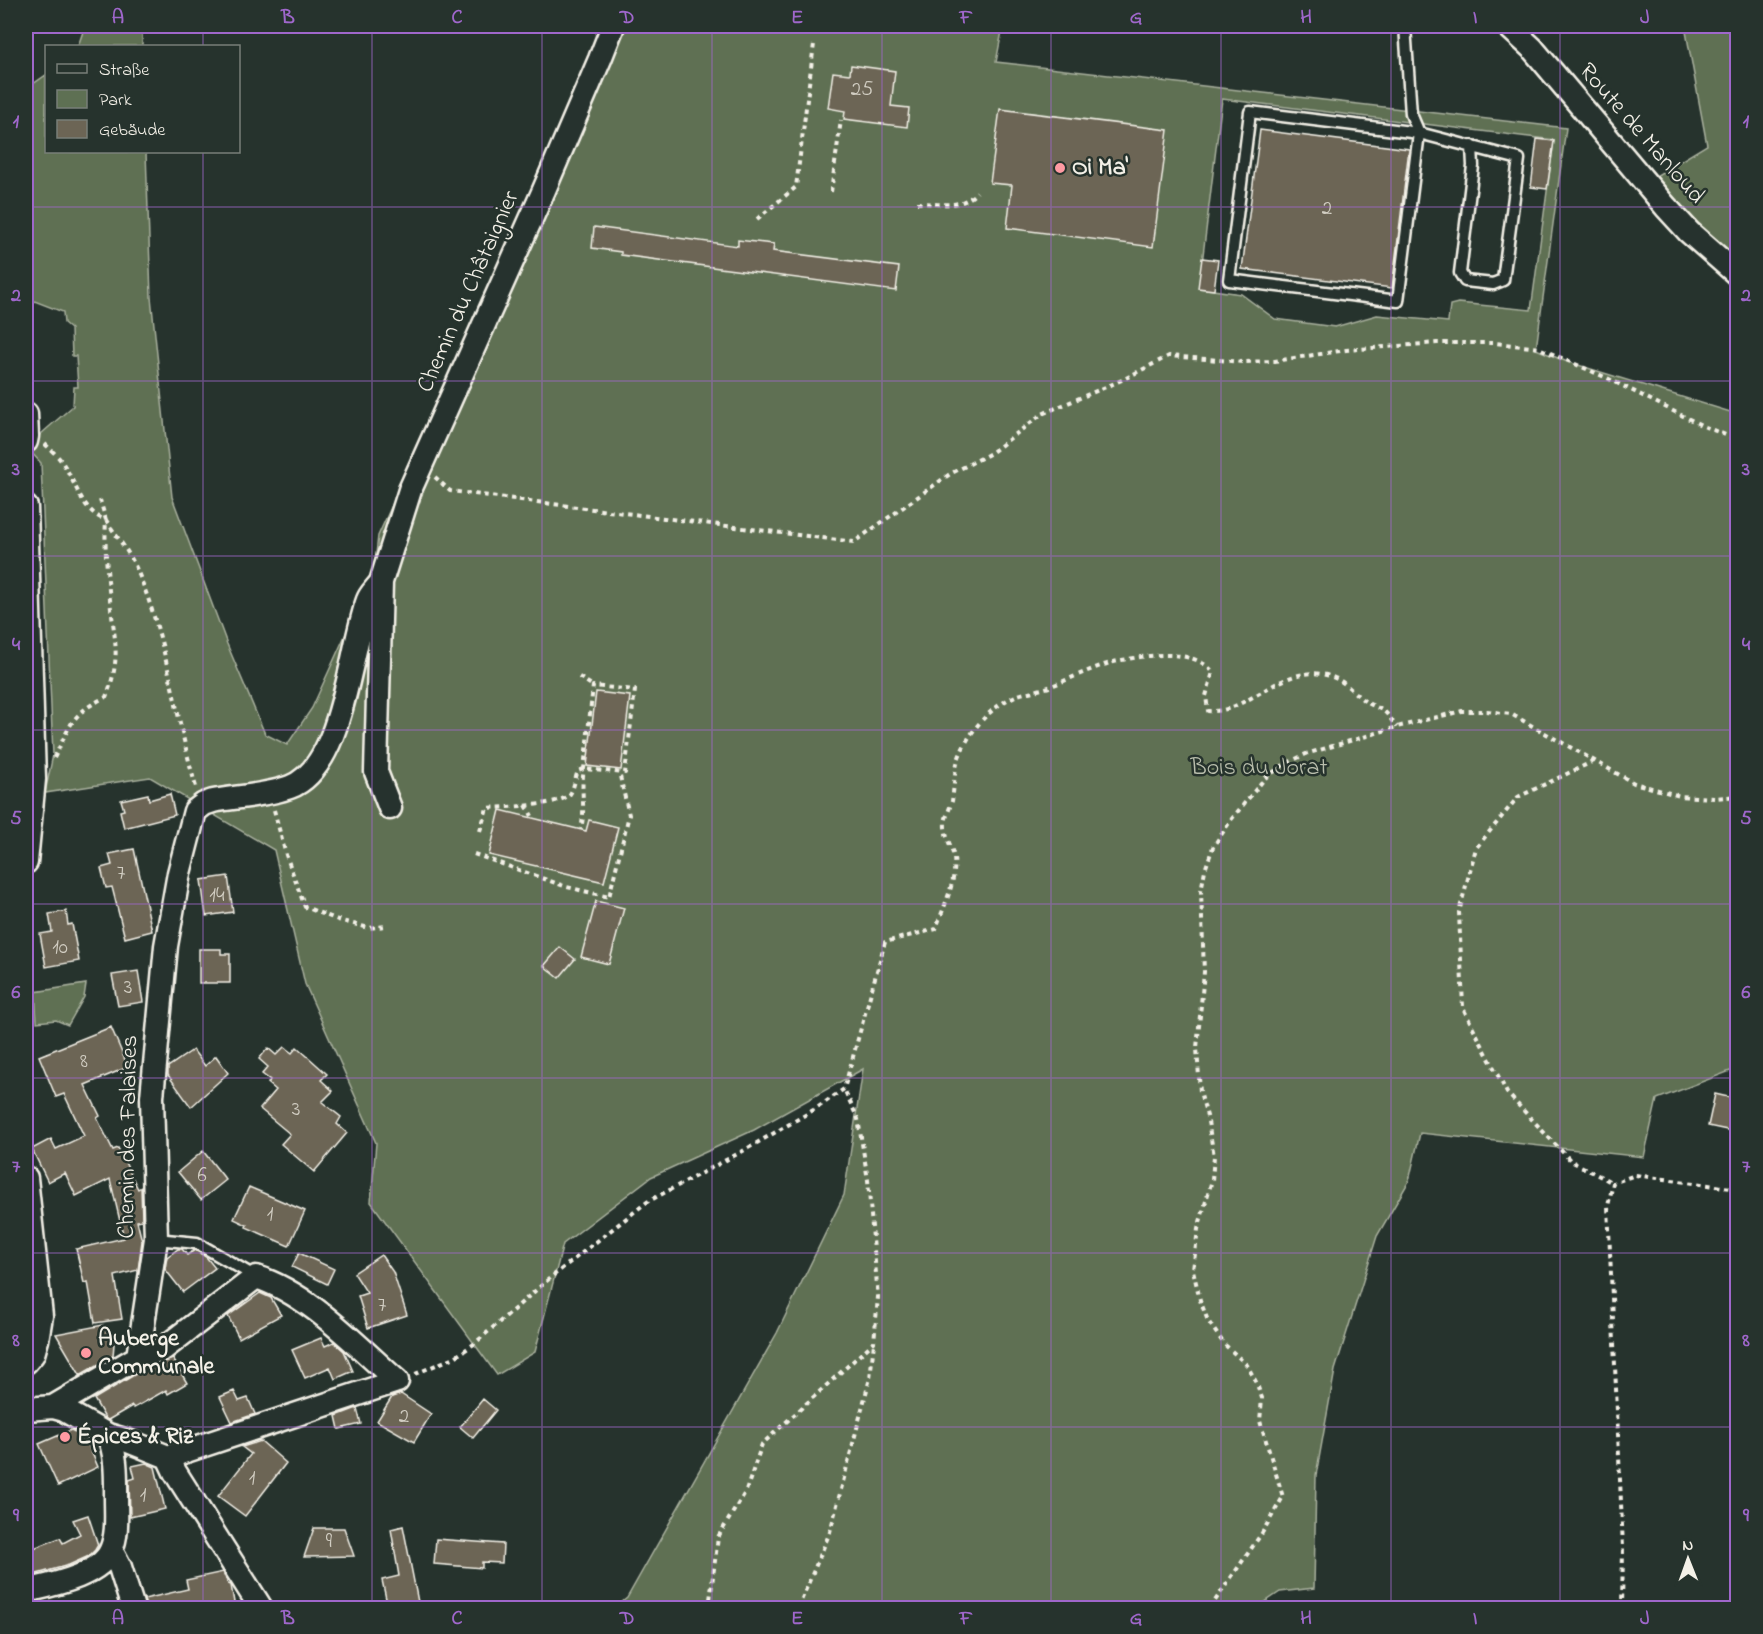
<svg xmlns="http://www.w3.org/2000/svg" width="1763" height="1634" viewBox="0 0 1763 1634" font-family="'Indie Flower',sans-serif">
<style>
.green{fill:#5e7053;stroke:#a9b09e;stroke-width:1.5;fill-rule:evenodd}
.building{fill:#6c6555;stroke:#f4f1e8;stroke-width:1.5}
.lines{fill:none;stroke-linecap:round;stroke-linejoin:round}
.lane-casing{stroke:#f4f1e8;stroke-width:15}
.street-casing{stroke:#f4f1e8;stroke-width:27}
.path{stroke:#f4f1e8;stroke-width:4;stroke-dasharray:4.5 4.5;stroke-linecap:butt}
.lane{stroke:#26332d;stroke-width:10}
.street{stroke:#26332d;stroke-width:22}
.grid{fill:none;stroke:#9f67cb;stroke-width:1.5;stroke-opacity:0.55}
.poi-dot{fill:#ff9aa2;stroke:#26332d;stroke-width:2}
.labels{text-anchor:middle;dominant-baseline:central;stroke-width:5;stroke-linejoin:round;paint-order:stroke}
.number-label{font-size:21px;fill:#d2cec3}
.street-label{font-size:24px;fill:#f4f1e8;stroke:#26332d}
.poi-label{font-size:24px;font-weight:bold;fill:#f4f1e8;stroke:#26332d;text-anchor:start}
.park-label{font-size:24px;fill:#b8bdac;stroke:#26332d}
.neatline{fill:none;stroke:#9f67cb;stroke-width:2}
.grid-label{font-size:20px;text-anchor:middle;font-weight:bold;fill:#9f67cb}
</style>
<rect width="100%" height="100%" fill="#26332d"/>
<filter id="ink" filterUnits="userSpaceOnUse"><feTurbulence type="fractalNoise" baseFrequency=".0167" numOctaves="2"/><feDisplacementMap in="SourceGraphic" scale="12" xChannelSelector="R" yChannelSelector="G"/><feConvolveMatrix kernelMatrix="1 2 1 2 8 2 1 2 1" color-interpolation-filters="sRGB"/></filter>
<g filter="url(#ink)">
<path class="green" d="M85,26H142V46H78Z
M603,26H1003L996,62L1566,128L1536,349L1565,361L1737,414V1074L1730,1071L1657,1099L1644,1157L1420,1133L1409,1181L1377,1236L1335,1370L1316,1475L1314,1588L1280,1592L1256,1608H615L627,1598L777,1333L844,1195L863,1069L754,1130L651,1177L563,1244L535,1352L497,1375L371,1202L376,1143L305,984L274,850L150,777L45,793L53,755L41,463L29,450L33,441L73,406L74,387H78L76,356H72L71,329L64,323L63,312L32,300L31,312L26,311V89L46,75V152H146L151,297L172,497L227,644L265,734L287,745L312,708L374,572L378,536L572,110ZM1222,99L1554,140L1531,310L1458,303L1450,305L1448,322L1377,315L1335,327L1275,319L1241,294L1199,288Z
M1685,26H1737V275L1646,182L1707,145Z
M86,984L84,997L68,1025L56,1020L37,1022L35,992Z"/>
<path class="building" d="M851,65L895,71L891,106L909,108L907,127L844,119L845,111L828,108L833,72L850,74Z
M1000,109L1168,130L1153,247L1007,228L1012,185L990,183Z
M1260,130L1409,149L1392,288L1242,269Z
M1537,139L1554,141L1547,189L1531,187Z
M594,227L738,246V240L774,244L773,251L899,267L896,291L621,255V252L592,248Z
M1202,258L1218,260L1214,290L1198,288Z
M596,692L630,696L621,770L587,766Z
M148,794L149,800L170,794L175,815L124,828L120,811L124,810L121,800Z
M500,810L586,831L589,820L618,827L604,882L489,855Z
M134,849L152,931L125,938L112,887L106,888L101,868L112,865L109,854Z
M228,876L233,912L206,916L201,880Z
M596,901L624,908L609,964L581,957Z
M66,911L68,925L72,924L79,961L46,967L40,934L52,932L49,914Z
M560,947L575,959L559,978L544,966Z
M199,949H221V954H230V983H199Z
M138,971L143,1002L118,1006L112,975Z
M111,1027L128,1067L85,1085L100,1116L97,1118L113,1150L118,1148L138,1189L141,1187L142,1220L137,1221L142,1241L138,1270L115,1276L122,1319L95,1323L88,1282L84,1283L76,1249L124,1238L110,1179L76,1196L65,1173L48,1182L32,1149L51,1139L56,1149L84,1136L64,1094L56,1097L39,1056Z
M284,1047L292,1053L297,1047L327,1074L321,1080L333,1091L322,1102L341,1117L337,1124L347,1133L314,1172L281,1144L290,1134L260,1109L276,1090L268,1083L270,1080L262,1074L268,1067L259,1059L268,1048L276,1055Z
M193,1050L205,1066L216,1056L228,1073L191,1107L168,1075V1067Z
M1715,1094L1737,1099L1732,1131L1708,1126Z
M203,1151L226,1180L201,1200L178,1172Z
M249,1187L305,1211L289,1246L246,1227L247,1225L234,1219Z
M178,1249H182L187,1255L195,1250L207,1258L215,1268L183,1292L165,1269L167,1257Z
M299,1253L334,1269L327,1284L292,1267Z
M381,1255L393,1272L407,1315L368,1328L358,1296L367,1293L354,1273Z
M260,1293L271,1298L281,1315L239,1338L228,1316Z
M103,1325L114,1344L113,1356L80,1375L56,1334Z
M321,1338L325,1346L334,1342L344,1351L353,1371L335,1379L330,1367L305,1378L292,1350Z
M173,1359L187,1383L168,1394L166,1390L134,1408L132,1406L108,1420L105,1418L94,1399L144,1369Z
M234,1391L239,1401L248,1398L255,1414L232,1422L220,1397Z
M401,1394L431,1414L414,1442L377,1421L392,1397Z
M483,1399L496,1410L473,1438L460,1427Z
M357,1408L361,1424L339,1429L336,1416Z
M71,1430L85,1437L98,1467L58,1486L39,1444Z
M261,1441L286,1463L245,1516L218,1496L251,1454L242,1447Z
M146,1463L155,1467L165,1509L130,1517L129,1480L135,1478L132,1466Z
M88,1515L98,1545L95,1550L89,1556L69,1565L26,1577V1551L60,1538L63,1543L80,1534L73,1520Z
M403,1526L418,1602L388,1608L382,1580L399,1576L391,1529Z
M314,1528H344L354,1556L304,1557Z
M436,1539L503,1544L502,1563L482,1562V1568L434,1564Z
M223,1572L228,1584L231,1585L235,1608H146L144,1599L188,1589L186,1580Z"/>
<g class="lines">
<defs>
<path id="lane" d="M1405,26L1411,114L1419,133L1398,301L1229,280L1250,112L1419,133L1519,159L1503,280L1493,284L1465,281L1460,273L1473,166L1472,146
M156,1239L197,1243L256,1277"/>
<path id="street" d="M1508,26L1532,48L1666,207L1689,232L1738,275
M26,414L27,436L26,441
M26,507L34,779L26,862
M390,808L376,772L381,582L410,490L544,190L600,59L613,26
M26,1178L41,1316L37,1340L33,1354L26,1362
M138,1357L156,1239L152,1097L166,946L179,873L195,811L204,804L213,801C236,797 269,795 290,787C344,767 350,647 368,600C370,594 377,588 381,582
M53,1407L138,1357L163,1349L256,1277C308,1293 356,1345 397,1381
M26,1409L53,1407L64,1410L108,1435L128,1441L168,1457L397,1381
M168,1457L175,1472L261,1608
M111,1550L120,1567L133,1608
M26,1591C51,1585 100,1576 111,1550C118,1534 116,1515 116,1499C116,1477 117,1455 108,1435"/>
</defs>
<use href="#lane" class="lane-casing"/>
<use href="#street" class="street-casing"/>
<path class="path" d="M831,192L841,120
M917,203C940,203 960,210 977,192
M757,219L796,187L814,44
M45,444C51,450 58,456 62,462C75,480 82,513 106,520L100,500
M435,477L450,491L854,542L950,474L991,453L1042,414L1122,380L1169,356L1243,362L1275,361L1346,350L1437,343H1495L1539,348L1607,378L1703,426L1738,440
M106,520C116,536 130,553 137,570C167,639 175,715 196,787
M579,677L593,686
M54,758C71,725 70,714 106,697C120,663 116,644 111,609C108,580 104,550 106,520
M1594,761L1518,797L1476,848L1459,912L1463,1008L1507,1093L1571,1161L1613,1183
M526,805L532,816
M274,810L286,855L305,907L338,920L369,928L385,926
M480,831L487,808C503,807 561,806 570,794C574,788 575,778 578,771L584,769L625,773L635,690L593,686L584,769C580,790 586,807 581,829
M474,854L567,887L609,897L629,815L619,772
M415,1374L455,1357L474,1344L550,1278L647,1202L743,1151L817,1108L844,1089L885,942L936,929C943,907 957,882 954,858C952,846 944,836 945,823C946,816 950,808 952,801C954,788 954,773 958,760C968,732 990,706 1018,695C1030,691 1043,690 1054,685C1077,676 1098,665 1122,660C1150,655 1193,648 1213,672L1206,696L1208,711C1250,715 1286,655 1337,679C1346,683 1354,693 1362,699C1369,705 1379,707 1386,713C1390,717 1393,723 1397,727
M709,1608L718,1537L746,1491L762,1444L874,1342L878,1297L868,1180L858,1119L844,1089
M798,1608L830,1532L870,1378L874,1343
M1210,1608L1262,1533L1283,1497L1260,1421L1262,1398L1256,1382L1247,1365L1224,1344L1208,1321L1200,1300L1193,1270L1198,1229L1212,1180L1214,1156L1207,1116L1200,1092L1197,1048L1204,972L1201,891L1205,870L1213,847L1231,820L1265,778L1285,764L1306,754L1397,727L1462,711H1487L1511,714L1634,783L1680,796L1715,798L1738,796
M1622,1608L1623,1548L1608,1206L1613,1183L1635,1175L1738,1189"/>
<use href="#lane" class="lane"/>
<use href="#street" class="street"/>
</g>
</g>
<path class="grid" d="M203,26V46M372,26V1608M542,26V1608M712,26V1608M882,26V1608M1051,26V1608M1221,26V1608M1391,26V1608M1560,26V1608M203,152V1608M26,207H1738M26,381H1738M26,556H1738M26,730H1738M26,904H1738M26,1078H1738M26,1253H1738M26,1427H1738"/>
<g class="poi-dot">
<circle cx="1060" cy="168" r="6"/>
<circle cx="86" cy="1353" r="6"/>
<circle cx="65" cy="1437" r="6"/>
</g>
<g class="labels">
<g class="number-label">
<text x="862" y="90">25</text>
<text x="1327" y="209">2</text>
<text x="121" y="874">7</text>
<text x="217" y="896">14</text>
<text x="60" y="948">10</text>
<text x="128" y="988">3</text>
<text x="84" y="1062">8</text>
<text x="296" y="1110">3</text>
<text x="202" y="1176">6</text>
<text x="270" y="1215">1</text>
<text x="382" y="1306">7</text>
<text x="404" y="1417">2</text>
<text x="252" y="1479">1</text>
<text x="143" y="1496">1</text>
<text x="329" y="1542">9</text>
</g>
<g class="street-label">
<text transform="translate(1641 134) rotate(49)">Route de Manloud</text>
<text transform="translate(469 292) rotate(-66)">Chemin du Châtaignier</text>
<text transform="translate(129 1137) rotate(-89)">Chemin des Falaises</text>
</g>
<g class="poi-label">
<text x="1072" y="168">Oi Ma'</text>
<text x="98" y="1339">Auberge<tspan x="98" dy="28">Communale</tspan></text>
<text x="77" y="1437">Épices &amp; Riz</text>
</g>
<g class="park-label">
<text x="1259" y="768">Bois du Jorat</text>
</g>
</g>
<rect width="1763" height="1634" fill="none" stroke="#26332d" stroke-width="66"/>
<rect x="45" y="45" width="195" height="108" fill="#26332d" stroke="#787f78" stroke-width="1.5"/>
<rect x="57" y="64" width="30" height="9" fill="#26332d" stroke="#787f78" stroke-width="1.5"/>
<text x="99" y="75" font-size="18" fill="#f4f1e8">Straße</text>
<rect x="57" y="90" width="30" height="18" fill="#5e7053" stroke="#787f78" stroke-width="1.5"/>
<text x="99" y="105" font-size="18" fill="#f4f1e8">Park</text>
<rect x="57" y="120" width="30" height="18" fill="#6c6555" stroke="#787f78" stroke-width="1.5"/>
<text x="99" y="135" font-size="18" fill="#f4f1e8">Gebäude</text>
<g transform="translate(1688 1559) rotate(359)" stroke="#26332d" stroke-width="4.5" paint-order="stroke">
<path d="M0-4.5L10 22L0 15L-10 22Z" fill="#f4f1e8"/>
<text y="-9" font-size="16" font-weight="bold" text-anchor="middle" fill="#f4f1e8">N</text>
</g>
<rect x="33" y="33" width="1697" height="1568" class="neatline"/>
<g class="grid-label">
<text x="118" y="23">A</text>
<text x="288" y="23">B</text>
<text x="457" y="23">C</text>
<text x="627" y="23">D</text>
<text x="797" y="23">E</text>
<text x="966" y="23">F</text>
<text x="1136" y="23">G</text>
<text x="1306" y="23">H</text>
<text x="1475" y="23">I</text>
<text x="1645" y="23">J</text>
<text x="16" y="127">1</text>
<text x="1746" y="127">1</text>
<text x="16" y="301">2</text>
<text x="1746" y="301">2</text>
<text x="16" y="475">3</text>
<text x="1746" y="475">3</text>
<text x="16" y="650">4</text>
<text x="1746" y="650">4</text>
<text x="16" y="824">5</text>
<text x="1746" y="824">5</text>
<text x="16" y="998">6</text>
<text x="1746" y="998">6</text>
<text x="16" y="1172">7</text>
<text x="1746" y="1172">7</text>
<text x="16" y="1346">8</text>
<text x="1746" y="1346">8</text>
<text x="16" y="1521">9</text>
<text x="1746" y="1521">9</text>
<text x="118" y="1624">A</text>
<text x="288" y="1624">B</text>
<text x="457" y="1624">C</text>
<text x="627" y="1624">D</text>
<text x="797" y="1624">E</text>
<text x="966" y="1624">F</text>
<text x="1136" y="1624">G</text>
<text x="1306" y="1624">H</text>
<text x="1475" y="1624">I</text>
<text x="1645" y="1624">J</text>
</g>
</svg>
